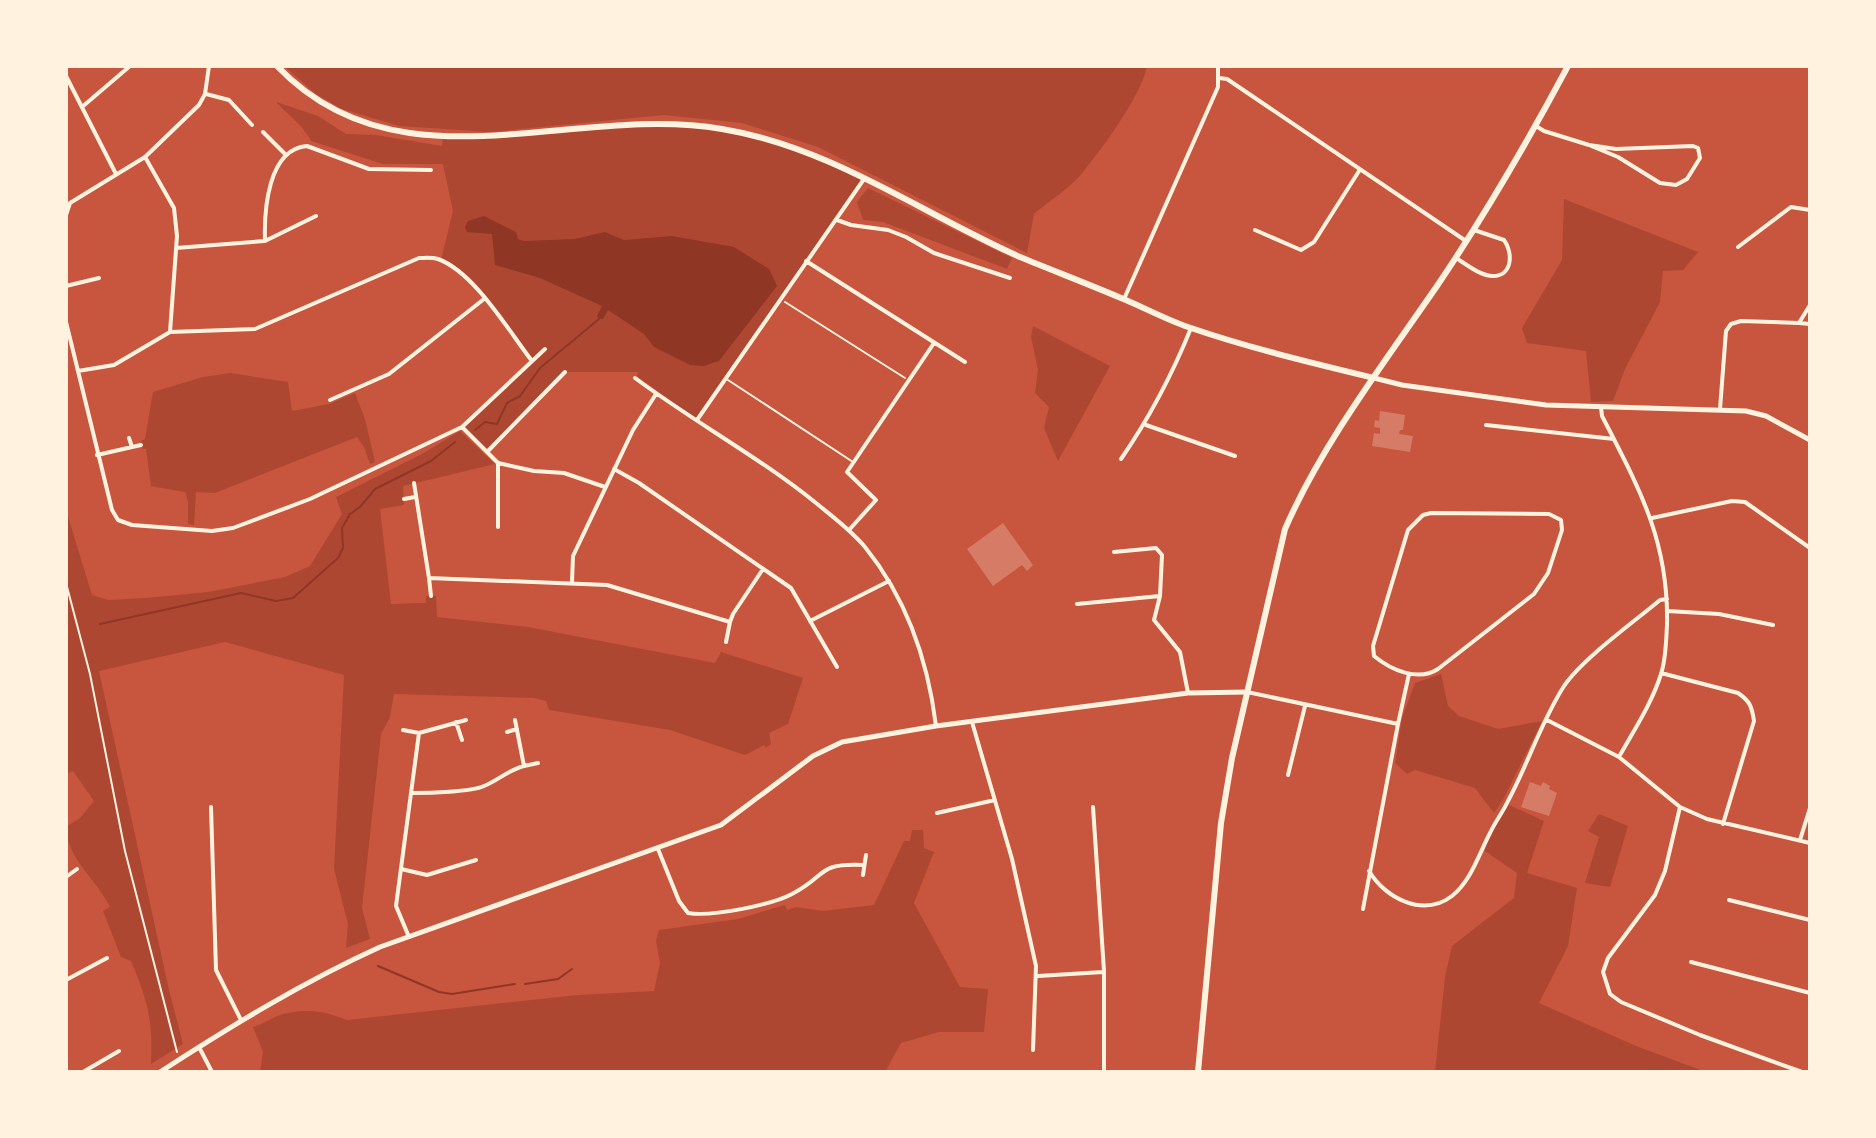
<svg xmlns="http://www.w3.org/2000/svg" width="1876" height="1138" viewBox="0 0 1876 1138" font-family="'Noto Sans',sans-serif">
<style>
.green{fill:#ae4732}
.water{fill:#8f3625}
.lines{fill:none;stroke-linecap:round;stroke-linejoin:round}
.stream{stroke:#8f3625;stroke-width:2}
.building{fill:#d67c66}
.path{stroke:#fff3e0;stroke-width:2}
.service{stroke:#fff3e0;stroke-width:2}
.minor{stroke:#fff3e0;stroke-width:4}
.tertiary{stroke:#fff3e0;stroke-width:5}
.primary{stroke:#fff3e0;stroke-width:6}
.trunk{stroke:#fff3e0;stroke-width:6}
</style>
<rect width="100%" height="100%" fill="#c8553d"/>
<path class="green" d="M284,66H1147C1141,97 1099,153 1078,178C1065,191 1048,202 1034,214L1027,253L818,147L742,123L664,115L491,132L399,126L342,109L316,94Z
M276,102L318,116L346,134L376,135L442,146L443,137L615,126L705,127L794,148L864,178L697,420L637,376L638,372H565L487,452L462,427L531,361L471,282L441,260L453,211L443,164H383L311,141C304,126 288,115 276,102Z
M868,188L1012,258L1007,269L883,222L863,220L857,202Z
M1564,199L1698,252L1683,270L1663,271L1660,302L1625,369L1613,401L1591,402L1586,351L1527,343L1522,328L1562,260Z
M1033,326L1110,366L1058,461L1044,428L1049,407L1035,393L1038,370L1031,337Z
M231,373L288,382L292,411L329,404L355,393L365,419L375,462L370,464L364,447L357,437L215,493L196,492L194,525L188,524V502L185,492L151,486L146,449H143L141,441L145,439L153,392L203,377Z
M460,431L495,464L403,486L404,505L380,509L391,604L426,603V596H436L437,617L528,627L715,663L721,652L803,678L788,724L769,733L771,744L766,748L764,745L745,755L670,730L549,710L546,701L534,698L394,694L390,717L381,734L362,908L370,939L346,948L348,924L334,869L344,675L225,642L99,671L169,990L183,1044L151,1064C153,1021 148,1001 131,961L121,957L103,911L110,907C97,880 66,857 66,827L80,818L94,801L73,771L66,774V510L92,595L108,600L146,598L208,592L285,577L310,566L342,514L336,497L422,454Z
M1441,674L1448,706L1459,716L1498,729L1542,721L1503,800L1494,813L1475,788L1415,770L1407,774L1395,763L1402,718L1415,683Z
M1507,804L1544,821L1527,873L1577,888L1568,946L1539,1003L1636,1046L1706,1072H1435L1445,977L1452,946L1514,898L1517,873L1482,849Z
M1599,814L1628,826L1610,887L1585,883L1599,837L1588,831Z
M912,830H923L924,848L934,852L914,903L960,987L988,989L984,1032H939L901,1043L885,1072H260L263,1052L253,1027C264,1024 272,1017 283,1014C308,1008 324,1011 347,1020L578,995L654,991L660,963L656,941L659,930L738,919L785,905L787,910L796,907L823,911L874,905L904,841H910Z"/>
<path class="water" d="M484,216L516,232L518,239L524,241L575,239L605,232L624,240L672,236L734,247L769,269L777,286L719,361L704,366L690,365L654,347L644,334L608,310L603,319H599L597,316L602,306L540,278L495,265L492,234L467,232L465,227L468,221Z"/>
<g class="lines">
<path class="stream" d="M475,430L485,422L497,424L507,403L520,396L540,368L599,319
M100,624L241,593L276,601L293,598L338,558L343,548L342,528L350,514L360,507L375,489L431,461L455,442
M378,966L439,992L452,994L515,984
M525,984L558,979L572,969"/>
</g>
<path class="building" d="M1380,411L1405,415L1403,430H1400L1399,434L1413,436L1410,452L1372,446L1374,433L1380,434V428L1374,427L1375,420L1379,421Z
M1003,523L1033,565L1027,571L1022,565L993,586L967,549Z
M1530,782L1541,786L1543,782L1550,786L1549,789L1557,793L1549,816L1521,807Z"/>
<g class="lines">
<path class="path" d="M785,302L905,378
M66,583L90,674L125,851L177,1052"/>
<path class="service" d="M728,380L853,462"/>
<path class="minor" d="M66,76L116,174
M1219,78L1227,79L1466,241
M206,94L229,100L252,125
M82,107L130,66
M1536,126L1544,131L1589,145L1616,149L1693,146L1698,148L1700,158L1687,179L1676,185L1660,183L1618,157L1589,145
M263,132L285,154
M145,157L174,208L177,236L170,332
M66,215L70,203L145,157L199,105L205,94L209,66
M837,220L851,225L888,230L906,237L934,253L1010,278
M1255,230L1301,250L1314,242L1359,171
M265,241C264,210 268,149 307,146L369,169L431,170
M1738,247L1791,207L1810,210
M176,248L265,241L316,216
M1456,258C1466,264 1480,276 1493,276C1513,276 1513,252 1504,240L1474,230
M806,261L965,362
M66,286L99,278
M1124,299L1218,87V66
M66,322L112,510L118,520L132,525L212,531L233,528L310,499L462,427L545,349
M1799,323L1810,324
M78,371L114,365L170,332L255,329L419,258C425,258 431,257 438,259C474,272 508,330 532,361
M635,378C694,422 759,457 816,503C833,517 851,530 865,547C907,599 928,661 936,726
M330,400L389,374L484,299
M1601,407L1602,416C1639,488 1669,541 1667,625C1666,642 1666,659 1661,674C1652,703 1634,730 1619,757
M1720,409L1726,331L1731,324L1741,321L1799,323L1810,305
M697,420L864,179
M1146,425L1235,456
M1486,425L1614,439
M462,427L498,463L534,471L564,473L605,487
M129,438L132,447
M487,452L565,372
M97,455L141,445
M1121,459C1150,417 1172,375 1191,328
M614,469L639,483L791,588L837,667
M414,483L429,578L607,585L730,622L733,614L763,569
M404,499L415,497
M1431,513L1549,514L1561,520L1562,530L1548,573L1534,594L1438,669C1418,682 1391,670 1374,656L1373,646L1408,530L1423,515Z
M1652,518L1732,501L1745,502L1810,548
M498,527V463
M849,530L876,500L847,472L934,343
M1114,552L1156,548L1162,555L1160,596L1154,620L1180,652L1188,693
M429,578L431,596
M572,582L573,556L633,430L656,394
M1077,604L1160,596
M1667,611L1719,614L1773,625
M810,621L889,581
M726,642L730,622
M1661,673L1738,693C1750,701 1752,707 1754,721L1723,824
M1247,692L1398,724L1409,674
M1547,720L1619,757L1680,807L1707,819L1810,843
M456,722L462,740
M972,722L1012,859L1036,966L1033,1050
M403,730L419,733
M507,732L517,729
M524,766L538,763
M1288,775L1305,706
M413,793C428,793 471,792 484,786C499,780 508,770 524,766L515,720
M211,807L216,970L241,1020
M1093,807L1104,971V1072
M1680,807L1665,871L1655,895L1608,958L1603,972L1610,994L1621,1002L1700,1035L1802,1072
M937,813L995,800
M1800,840L1810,808
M658,849L679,901L688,913C712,917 771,905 792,894C829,875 815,863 864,865
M401,869L427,875L476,860
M1369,871C1385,898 1423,918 1452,896C1471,881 1479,854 1490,833C1495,822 1503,812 1508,801C1528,764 1541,722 1564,686C1582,659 1634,622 1660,600L1667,599
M863,875L866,855
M66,877L77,869
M1729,900L1810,920
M1363,909L1398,724
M409,937L396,906L419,733L466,720
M1691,962L1810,993
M1038,976L1103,972
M66,980L107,958
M199,1047L212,1072
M83,1072L119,1051"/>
<path class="tertiary" d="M1374,378L1402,385L1546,405L1746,411L1766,416L1810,440
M160,1072C231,1026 303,982 380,947L721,825L813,756L842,742L936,726L1188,693L1247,692"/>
<path class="primary" d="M277,66C399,194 571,103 722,129C831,147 921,213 1020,257C1054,271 1088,284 1121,298C1143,307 1165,319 1188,327C1249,348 1312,363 1374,378"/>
<path class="trunk" d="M1198,1072L1221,823L1232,758L1285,529C1322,444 1384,363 1437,286C1485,215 1528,141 1568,66"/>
</g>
<rect width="1876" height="1138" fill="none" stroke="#fff3e0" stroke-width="136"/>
</svg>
